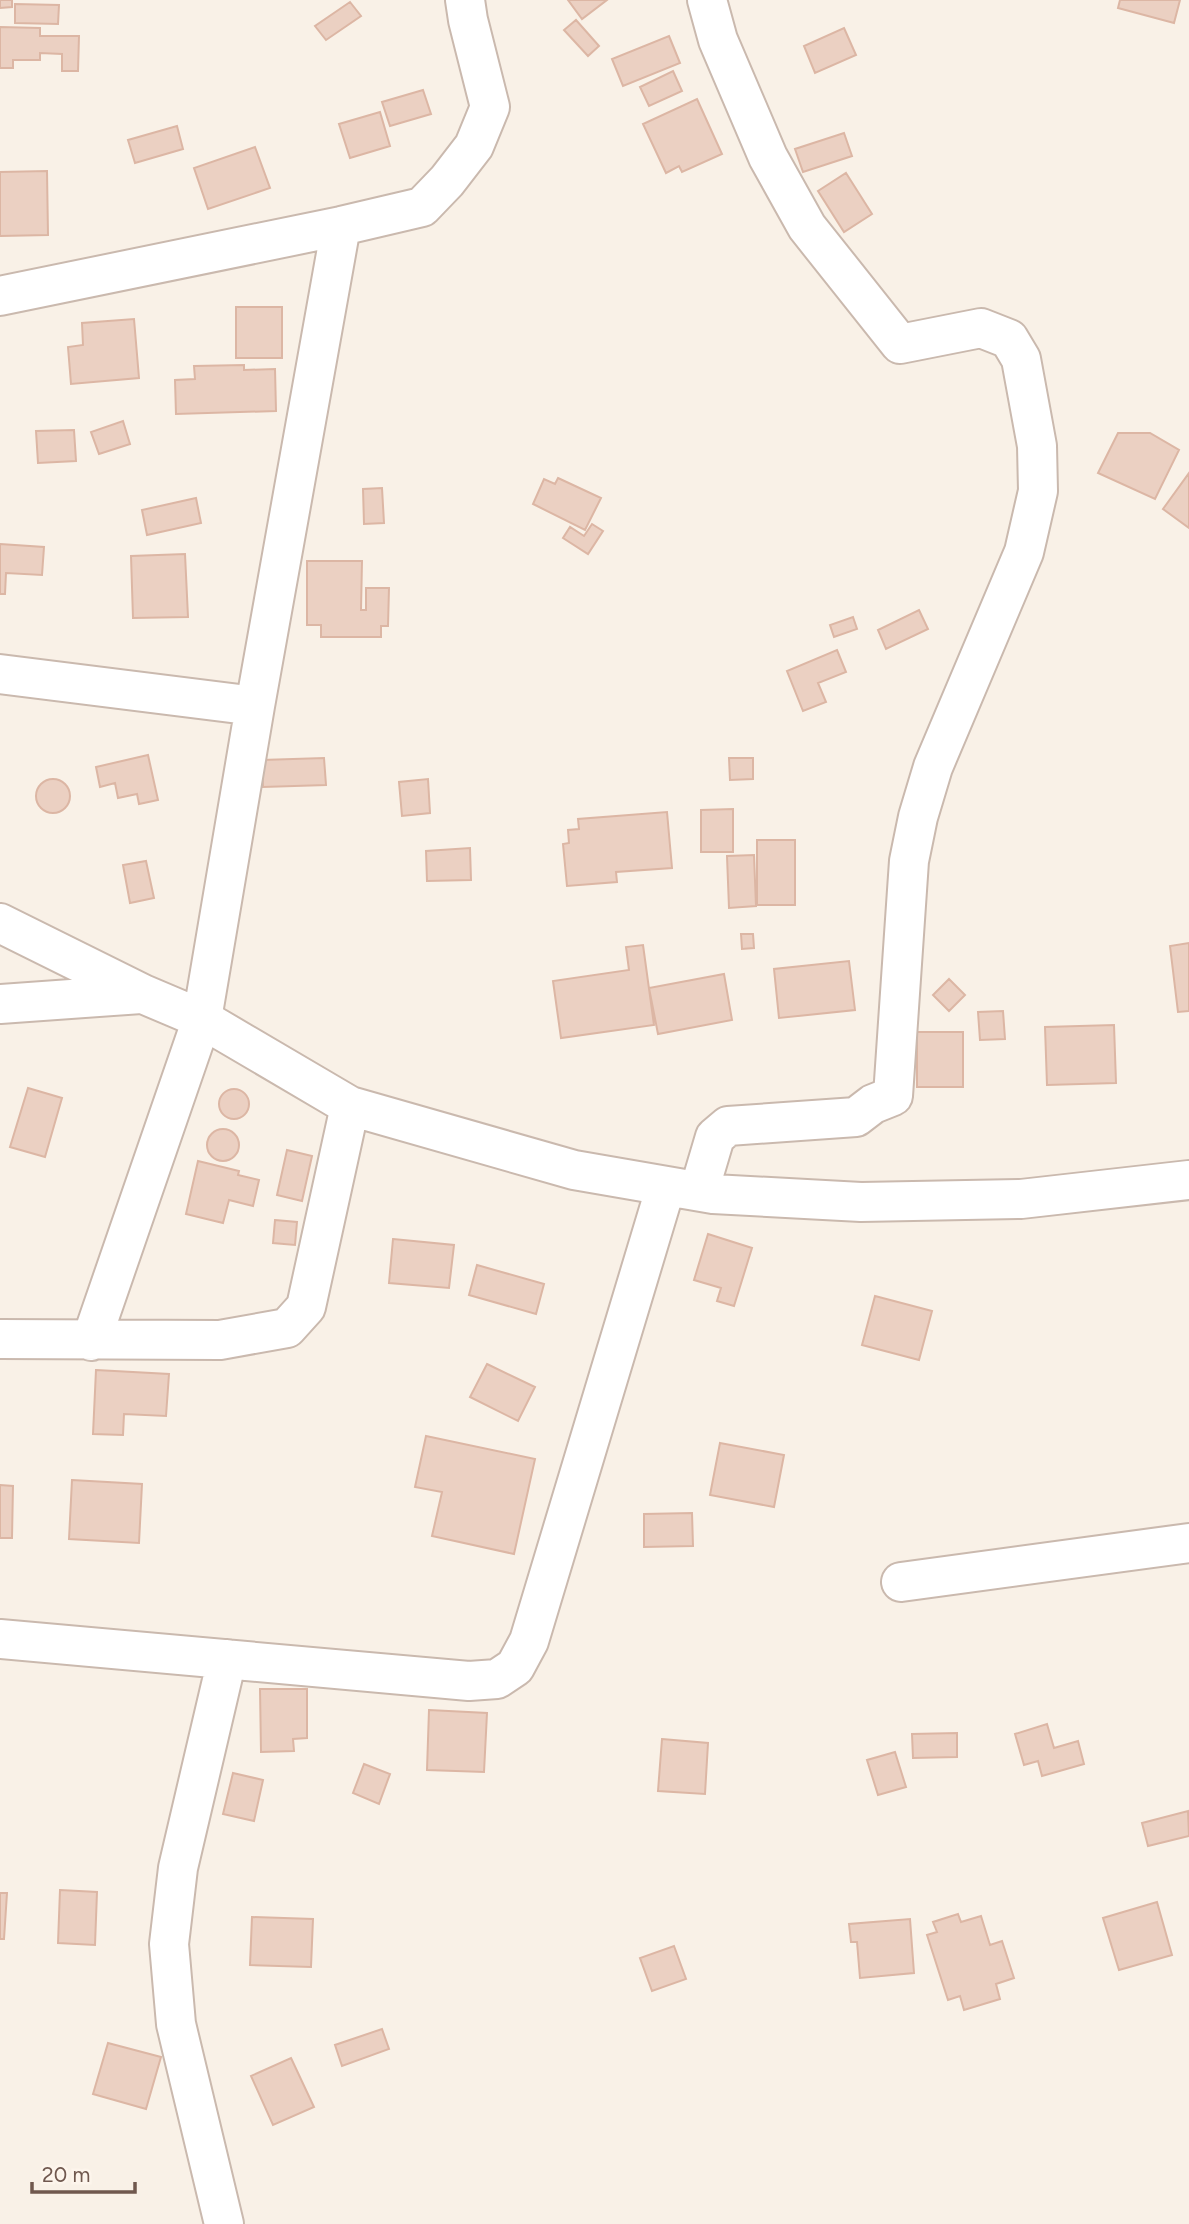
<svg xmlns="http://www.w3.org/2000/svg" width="1189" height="2224" viewBox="0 0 1189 2224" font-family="Figtree,sans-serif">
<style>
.building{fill:#ebd0c2;stroke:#dcb6a4;stroke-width:2}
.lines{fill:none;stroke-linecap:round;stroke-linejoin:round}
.minor-casing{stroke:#cab9ae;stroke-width:42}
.minor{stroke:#fff;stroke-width:38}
</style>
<rect width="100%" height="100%" fill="#f9f1e7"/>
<path class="building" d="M0,0H12V7L0,8Z
M568,0H607L582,19Z
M1120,0H1180L1174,23L1118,8Z
M350,2L361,16L326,40L315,26Z
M15,4L59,5L58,24L15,23Z
M576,20L599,46L588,56L564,30Z
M0,27L40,28V36H79L78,71H62V54L40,53V60H13V68H0Z
M844,28L856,55L815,73L804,46Z
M669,36L680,63L623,86L612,59Z
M673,71L682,91L649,106L640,87Z
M423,90L431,114L390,126L382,102Z
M697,99L722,154L682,172L679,166L666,173L643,124Z
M380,112L390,146L350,158L339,124Z
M177,126L183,149L135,163L128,140Z
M844,133L852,156L803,172L795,149Z
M255,147L270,188L208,209L194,168Z
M47,171L48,235L0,236V172Z
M846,173L872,214L844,232L818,191Z
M236,307H282V358H236Z
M134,319L139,378L71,384L68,347L83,345L82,323Z
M244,365V370L275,369L276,411L176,414L175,380L195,379L194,366Z
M123,421L130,444L99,454L91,432Z
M74,430L76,461L38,463L36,431Z
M1118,433H1150L1179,450L1155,499L1098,473Z
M1189,473V528L1163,509Z
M558,478L601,498L585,530L533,504L544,479L555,484Z
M382,488L384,523L364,524L363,489Z
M196,498L201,523L147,535L142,510Z
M592,524L603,531L588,554L563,538L570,527L584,536Z
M0,544L44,547L42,575L6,573L5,594H0Z
M185,554L188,617L133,618L131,556Z
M307,561H362L361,610H366V588H389L388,626H381V637H321V625H307Z
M919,610L928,629L886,649L878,630Z
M853,617L857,629L834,637L830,625Z
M837,650L846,672L818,683L826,702L803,711L787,671Z
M148,755L158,800L139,804L137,794L118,798L115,783L100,787L96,767Z
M324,758L326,785L263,787L262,760Z
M729,758H753V779L730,780Z
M36 796a17 17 0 1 1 34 0a17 17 0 1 1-34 0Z
M428,779L430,813L402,816L399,782Z
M733,809V852H701V810Z
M667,812L672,868L616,872L617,882L567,886L563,844L569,843L568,830L579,829L578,819Z
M757,840H795V905H757Z
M470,848L471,880L427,881L426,851Z
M754,855L756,906L729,908L727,856Z
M146,861L154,898L130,903L123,865Z
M741,934H753L754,948L742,949Z
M1189,943V1011L1178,1012L1170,946Z
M643,945L654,1025L561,1038L553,981L629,970L626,947Z
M849,961L855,1010L779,1018L774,969Z
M724,974L732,1020L658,1034L649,988Z
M949,979L965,995L949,1011L933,995Z
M1003,1011L1005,1039L980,1040L978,1012Z
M1114,1025L1116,1083L1047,1085L1045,1027Z
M917,1032H963V1087H917Z
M28,1088L62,1098L45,1157L10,1147Z
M219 1104a15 15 0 1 1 30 0a15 15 0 1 1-30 0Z
M207 1145a16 16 0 1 1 32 0a16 16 0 1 1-32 0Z
M287,1150L312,1156L302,1201L277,1195Z
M198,1161L239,1171L238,1175L259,1180L253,1206L229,1200L223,1223L186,1214Z
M275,1220L297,1222L295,1245L273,1243Z
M708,1234L752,1248L734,1306L717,1301L721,1288L694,1280Z
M393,1239L454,1245L449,1288L389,1283Z
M477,1265L544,1284L536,1314L469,1295Z
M875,1296L932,1311L919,1360L862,1345Z
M487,1364L535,1387L518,1421L470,1397Z
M96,1370L169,1374L166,1416L124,1414L123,1435L93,1434Z
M426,1436L535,1459L514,1554L432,1536L442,1492L415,1487Z
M720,1443L784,1455L774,1507L710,1495Z
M72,1480L142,1484L139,1543L69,1539Z
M0,1485L13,1486L12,1538H0Z
M692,1513L693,1546L644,1547V1514Z
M260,1689H307V1738L293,1739L294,1751L261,1752Z
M429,1710L487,1713L484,1772L427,1770Z
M1047,1724L1054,1748L1078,1741L1084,1764L1042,1776L1038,1761L1024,1765L1015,1734Z
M957,1733V1757L913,1758L912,1734Z
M662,1739L708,1743L705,1794L658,1791Z
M895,1752L906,1787L878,1795L867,1760Z
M364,1764L390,1774L379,1804L353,1793Z
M233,1773L263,1780L254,1821L223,1814Z
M1188,1811L1189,1836L1148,1846L1142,1823Z
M60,1890L97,1892L95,1945L58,1943Z
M0,1893H7L4,1939H0Z
M1157,1902L1172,1955L1119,1970L1103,1918Z
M958,1914L961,1922L981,1916L990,1945L1002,1941L1014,1978L996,1984L1000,1999L964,2010L960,1996L948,2000L927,1935L937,1932L933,1922Z
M252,1917L313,1919L311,1967L250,1965Z
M910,1919L914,1973L860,1978L857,1942H851L849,1924Z
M674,1946L686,1979L652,1991L640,1958Z
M382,2029L389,2049L342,2066L335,2045Z
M108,2043L161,2057L146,2109L93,2094Z
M291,2058L314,2107L273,2125L251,2076Z"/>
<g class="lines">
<defs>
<path id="minor" d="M0,296L341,226L422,207L447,181L474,146L490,107L468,20L465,0
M0,674L255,706
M0,923L143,994L202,1019L350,1106L574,1170L713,1194L861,1202L1021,1199L1189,1180
M0,1004L141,994
M699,1191L715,1137L728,1126L856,1117L873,1104L893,1096L909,861L918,817L933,767L1024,552L1038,491L1037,446L1021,359L1009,339L981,328L900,344L807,227L768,157L718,40L707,0
M0,1339L220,1340L287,1328L306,1307L350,1106
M91,1341L202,1019L255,706L341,226
M901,1582L1189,1543
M0,1639L469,1681L497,1679L515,1667L529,1641L666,1186
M224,2224L176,2024L169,1944L178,1868L227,1659"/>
</defs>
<use href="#minor" class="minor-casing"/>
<use href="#minor" class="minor"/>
</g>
<path d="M32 2182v10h103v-10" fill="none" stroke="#70584e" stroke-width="3.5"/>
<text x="42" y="2182" font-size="21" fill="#70584e" stroke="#fdf5ec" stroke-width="5" paint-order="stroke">20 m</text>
</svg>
